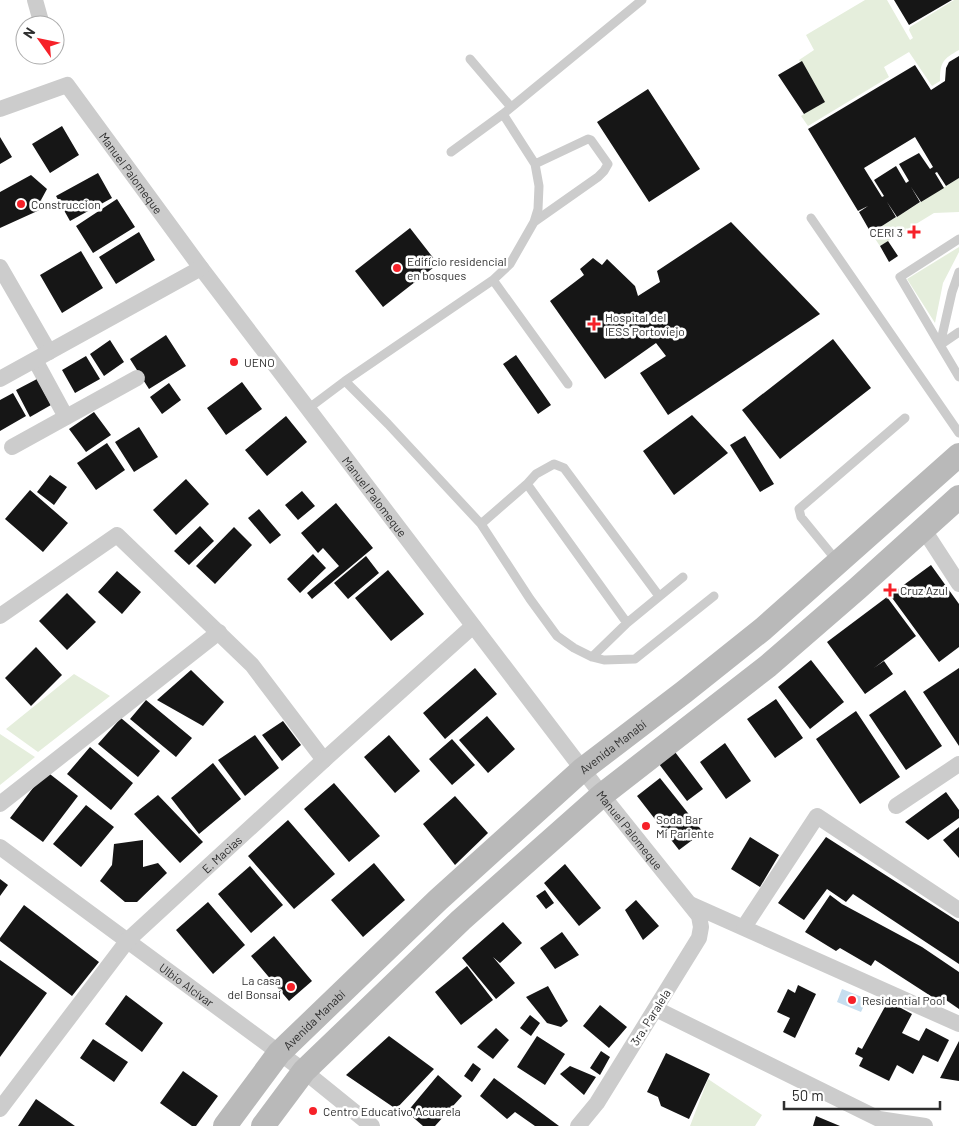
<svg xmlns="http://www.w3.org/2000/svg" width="959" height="1126" viewBox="0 0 959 1126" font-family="Barlow,sans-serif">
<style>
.green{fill:#e5eedc}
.water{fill:#c6deef}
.building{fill:#161616;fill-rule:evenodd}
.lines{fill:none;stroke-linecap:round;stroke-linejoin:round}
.lane{stroke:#ccc;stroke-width:9}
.street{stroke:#ccc;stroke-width:16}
.secondary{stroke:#b9b9b9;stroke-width:24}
.poi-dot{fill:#f62129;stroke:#fff;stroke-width:2}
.labels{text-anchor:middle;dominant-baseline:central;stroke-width:5;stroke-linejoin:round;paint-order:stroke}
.street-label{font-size:12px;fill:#2f2f2f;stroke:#fff}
.poi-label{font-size:12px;fill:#2f2f2f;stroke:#fff;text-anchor:start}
</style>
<rect width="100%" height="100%" fill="#fff"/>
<path class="green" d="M865,0H887L910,40L913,38L909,30L910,27L954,0H959V50C943,59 940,62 940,81L932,86L909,52L884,67L889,77L808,126L801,116L824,101L799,60L814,50L806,35Z
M959,178V212L934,213L880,246L871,233Z
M959,247V252L943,283L935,323L907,279Z
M74,674L110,696L38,752L6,729Z
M0,734L35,757L0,785Z
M708,1079L762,1115L755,1126H690Z"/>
<path class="water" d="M842,989L867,999L861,1012L837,1002Z"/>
<path class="building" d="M894,0H952L909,25Z
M959,56V178L946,186L937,172L935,173L944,188L921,202L911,187L920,202L897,217L887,202L896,217L871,233L859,212L868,206L858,211L808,129L915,65L931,90L945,81L946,68L949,62ZM915,137L933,167L930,169L919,153L899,164L909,181L906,183L896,166L874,180L884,196L882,197L864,168Z
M802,61L825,102L804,114L778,75Z
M648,89L700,169L649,202L597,122Z
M62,126L79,155L50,173L32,144Z
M0,137L12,157L0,164Z
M98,173L112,198L70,221L56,196Z
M31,175L47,189L41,200L44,208L0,228V192Z
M117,199L135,227L93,253L76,226Z
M731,222L820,314L668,415L640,373L666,356L656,343L605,379L550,301L584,275L580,269L593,258L602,265L607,259L635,286L638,296L660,282L657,271Z
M410,228L438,264L383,307L355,271Z
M139,232L155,260L116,284L99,257Z
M888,241L898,256L889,262L880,246Z
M81,251L103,288L62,313L40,275Z
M166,335L186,366L149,389L130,359Z
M833,339L871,388L780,459L742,410Z
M110,340L124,362L104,376L90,354Z
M516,355L551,405L538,414L503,364Z
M86,356L100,379L75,393L62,370Z
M37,379L51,405L30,417L16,390Z
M242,382L262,409L226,435L207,408Z
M169,383L181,400L162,414L150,397Z
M13,393L26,416L0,431V400Z
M94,412L111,435L86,452L69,429Z
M692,415L728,453L674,495L643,451Z
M286,416L307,442L267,476L245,450Z
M139,427L158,457L134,472L115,442Z
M745,436L774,484L760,492L730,445Z
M107,443L125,470L96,490L77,463Z
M50,475L67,487L54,505L37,492Z
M186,479L209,504L176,535L153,510Z
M30,490L68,523L43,552L5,519Z
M302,491L315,506L298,520L285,505Z
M336,503L373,548L312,599L307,593L339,566L323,548L318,553L301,533Z
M259,509L281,535L270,544L248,518Z
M200,526L214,541L189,565L174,551Z
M234,527L252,545L215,584L196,566Z
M313,554L326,568L300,593L287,579Z
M366,556L379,573L348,599L334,583Z
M931,565L959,604V647L939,662L890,595Z
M388,570L424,614L391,641L355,598Z
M117,571L141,592L122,614L98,592Z
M67,593L96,622L67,650L39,621Z
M887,597L916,636L874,668L884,661L893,674L865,694L827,642Z
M36,647L62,675L31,706L5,678Z
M811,660L844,702L810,729L778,687Z
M475,668L497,694L445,739L423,713Z
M959,668V746L923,692Z
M191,670L224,702L203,726L157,700Z
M905,690L942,746L906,770L869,715Z
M776,699L803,738L775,758L747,719Z
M146,700L192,738L176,757L130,719Z
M856,711L900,777L860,804L816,739Z
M487,716L515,749L488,773L459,740Z
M121,718L160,751L138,777L98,744Z
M283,721L301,745L282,761L262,735Z
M255,735L279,768L245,796L218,760Z
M389,735L420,771L395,793L364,757Z
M452,739L475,765L452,785L429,759Z
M725,743L751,781L726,799L700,762Z
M90,747L133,783L111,810L67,774Z
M675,752L703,789L687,801L659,764Z
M213,763L241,799L199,834L171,798Z
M46,771L78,796L43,842L10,818Z
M660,778L703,832L679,850L637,796Z
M334,783L380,836L349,862L304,809Z
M946,792L959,810V818L928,840L905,822Z
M158,795L203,842L180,863L134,814Z
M455,796L488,833L455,865L423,824Z
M86,805L114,827L81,867L53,844Z
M288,820L335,874L294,909L248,856Z
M959,827V858L943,840Z
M750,837L779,855L760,887L731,869Z
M826,837L959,922V964L853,894L846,902L827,889L804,920L778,903Z
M143,840V867L158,863L167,873L137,902H125L100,881L112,865L114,844Z
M374,863L405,900L363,937L331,900Z
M565,864L601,908L579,926L544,883Z
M250,866L283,905L251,933L218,894Z
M0,879L8,885L0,896Z
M545,890L554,903L546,909L536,896Z
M830,895L842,904L922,947L959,972V1009L943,998L940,1002L875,960L871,966L840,948L836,951L805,932Z
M636,900L659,926L643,940L625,910Z
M208,902L245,945L213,974L176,930Z
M24,905L99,962L72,996L0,941V938Z
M503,922L522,943L500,963L493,957L515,983L496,999L462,958Z
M562,932L579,955L555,969L540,948Z
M274,936L312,981L289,1001L251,956Z
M0,960L47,993L0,1057Z
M467,966L493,1000L461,1025L435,992Z
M798,985L816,994L795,1038L783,1032L790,1018L777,1012L788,989L795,993Z
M548,986L568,1021L561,1027L547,1023L526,997Z
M126,995L163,1023L142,1052L105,1024Z
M888,1001L912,1014L902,1033L919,1041L926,1028L949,1040L938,1062L923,1055L913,1074L897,1065L889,1081L859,1066L863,1058L855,1054L858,1047L862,1049Z
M600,1005L627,1027L609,1048L583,1026Z
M530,1015L540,1023L531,1036L520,1028Z
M496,1028L509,1040L493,1059L477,1047Z
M389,1036L434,1069L396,1109L346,1075Z
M537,1036L565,1054L545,1085L517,1067Z
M93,1039L128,1062L114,1082L80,1058Z
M959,1041V1081L940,1078Z
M601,1051L610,1057L600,1075L590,1068Z
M666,1053L710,1074L689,1119L661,1106L658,1097L647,1092Z
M473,1063L481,1069L472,1082L464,1076Z
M570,1066L596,1077L584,1095L560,1074Z
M183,1071L218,1096L196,1126H192L160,1103Z
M438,1075L462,1096L435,1126H423L407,1112Z
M494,1078L559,1126H535L515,1112L507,1119L480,1096Z
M36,1099L75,1126H18Z
M816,1116L840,1126H813Z"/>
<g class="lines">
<path class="lane" d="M470,59L511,107
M451,152L503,114L642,0
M811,218L959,433
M534,222L598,177L604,171L608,164L591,140L588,139L535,164
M493,280L568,384
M959,332L940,345L959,377
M940,345L900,277L959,239
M940,345L952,292L959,272
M345,381L388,424L481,524L530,599L557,636L574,648L592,657L604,660L635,659L714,596
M309,408L345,381L493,280L510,264L534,222L538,209L539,186L535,164L503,114
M527,484L536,474L554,464L564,468L659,596
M481,524L527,484L627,623
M837,561L801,517L799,509L905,418
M592,657L627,623L683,577"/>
<g class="street">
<path d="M35,0L42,25"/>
<path id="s1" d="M0,109L67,85L201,268L602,795L699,916L701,927L699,938L597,1103L578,1126"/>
<path d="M0,267L49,352"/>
<path d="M35,360L66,417"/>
<path d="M0,379L201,268"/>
<path d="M12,447L137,378"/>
<path d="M924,530L959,584"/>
<path d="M0,616L117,535L252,665L324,760"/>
<path d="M0,804L219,632"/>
<path d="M896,806L959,764"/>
<path id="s2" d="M0,847L304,1071L372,1126"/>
<path d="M690,904L959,1024"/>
<path d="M744,927L817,816L959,910"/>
<path d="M656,1009L879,1119L925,1126"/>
<path id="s3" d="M0,1109L128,940L324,760L473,626"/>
</g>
<g class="secondary">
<path id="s4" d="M225,1126L279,1053L438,900L583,769L684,692L763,629L959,455"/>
<path d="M263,1126L304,1071L461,920L602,795L768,666L858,588L959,497"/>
</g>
</g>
<g class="poi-dot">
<circle cx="21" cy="204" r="5"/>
<path d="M911.5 224.5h5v5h5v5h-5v5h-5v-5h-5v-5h5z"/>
<circle cx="397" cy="268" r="5"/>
<path d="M591.5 316.5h5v5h5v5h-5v5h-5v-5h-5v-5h5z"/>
<circle cx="234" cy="362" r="5"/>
<path d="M887.5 582.5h5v5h5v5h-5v5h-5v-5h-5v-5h5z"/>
<circle cx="646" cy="826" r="5"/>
<circle cx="291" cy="987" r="5"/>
<circle cx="852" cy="1000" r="5"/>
<circle cx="313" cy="1111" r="5"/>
</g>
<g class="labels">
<g class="street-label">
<text stroke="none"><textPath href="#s1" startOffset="180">Manuel Palomeque</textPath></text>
<text stroke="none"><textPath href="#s1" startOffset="585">Manuel Palomeque</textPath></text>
<text stroke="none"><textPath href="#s4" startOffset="544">Avenida Manabí</textPath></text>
<text stroke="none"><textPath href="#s1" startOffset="1005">Manuel Palomeque</textPath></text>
<text stroke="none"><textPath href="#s3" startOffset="339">E. Macias</textPath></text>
<text stroke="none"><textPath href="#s2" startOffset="232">Ulbio Alcívar</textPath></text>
<text transform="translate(650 1017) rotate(-58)">3ra. Paralela</text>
<text stroke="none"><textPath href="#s4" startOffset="139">Avenida Manabí</textPath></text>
</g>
<g class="poi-label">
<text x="31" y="204">Construccion</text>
<text x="903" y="232" text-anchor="end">CERI 3</text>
<text x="407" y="261">Edificio residencial<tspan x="407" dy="14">en bosques</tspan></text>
<text x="605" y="317">Hospital del<tspan x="605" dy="14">IESS Portoviejo</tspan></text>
<text x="244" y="362">UENO</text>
<text x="900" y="590">Cruz Azul</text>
<text x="656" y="819">Soda Bar<tspan x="656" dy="14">Mi Pariente</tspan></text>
<text x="281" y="980" text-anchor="end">La casa<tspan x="281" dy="14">del Bonsai</tspan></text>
<text x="862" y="1000">Residential Pool</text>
<text x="323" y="1111">Centro Educativo Acuarela</text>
</g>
</g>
<g transform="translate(40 40) rotate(303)"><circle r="24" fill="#ffffff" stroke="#acacac"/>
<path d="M0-4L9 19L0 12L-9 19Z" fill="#f62129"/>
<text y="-8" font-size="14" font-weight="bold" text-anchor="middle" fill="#2f2f2f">N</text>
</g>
<path d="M784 1101v8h156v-8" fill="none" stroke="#2f2f2f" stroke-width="2.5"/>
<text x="792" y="1101" font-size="15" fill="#2f2f2f" stroke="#ffffff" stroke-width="4" paint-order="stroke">50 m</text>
</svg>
